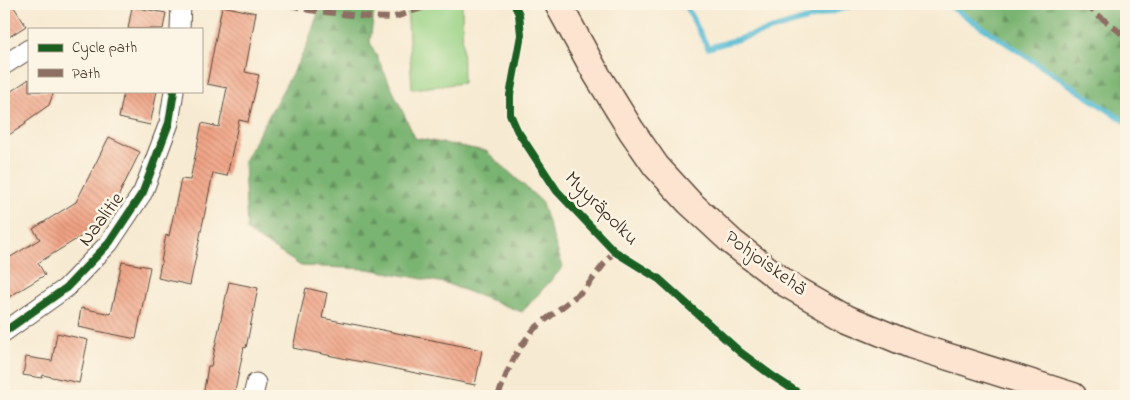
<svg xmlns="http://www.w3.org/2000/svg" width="1130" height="400" viewBox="0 0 1130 400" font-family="'Indie Flower',sans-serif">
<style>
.green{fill:#99d285;stroke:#6a7e52}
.forest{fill:url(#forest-firs);stroke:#5a6f48}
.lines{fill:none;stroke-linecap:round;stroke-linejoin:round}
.stream{stroke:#56bbd4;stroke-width:5.5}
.building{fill:url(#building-back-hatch)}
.street-casing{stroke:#574739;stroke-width:21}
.secondary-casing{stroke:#574739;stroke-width:29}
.street{stroke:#fff;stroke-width:19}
.secondary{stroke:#fde4d1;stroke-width:26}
.quiet{stroke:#8d6e63;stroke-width:6;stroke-dasharray:12 6;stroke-linecap:butt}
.cycleway-casing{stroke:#fcf5e5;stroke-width:11}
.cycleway{stroke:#1b5e20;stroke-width:8}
.labels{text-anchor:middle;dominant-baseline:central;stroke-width:5;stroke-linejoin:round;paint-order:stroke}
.street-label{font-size:20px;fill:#3b2a1e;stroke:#fcf5e5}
</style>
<defs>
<pattern id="forest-firs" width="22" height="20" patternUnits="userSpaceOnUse" patternTransform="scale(1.25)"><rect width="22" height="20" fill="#7ab472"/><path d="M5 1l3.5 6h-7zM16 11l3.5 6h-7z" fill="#65935d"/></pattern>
<pattern id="building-back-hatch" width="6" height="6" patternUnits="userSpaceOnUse" patternTransform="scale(1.25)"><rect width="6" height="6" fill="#f0a284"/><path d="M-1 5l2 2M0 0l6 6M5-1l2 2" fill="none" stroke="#c4846b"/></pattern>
</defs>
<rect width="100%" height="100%" fill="#fcf5e5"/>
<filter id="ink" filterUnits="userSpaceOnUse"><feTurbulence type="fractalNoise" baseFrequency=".02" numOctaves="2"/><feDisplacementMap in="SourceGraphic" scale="10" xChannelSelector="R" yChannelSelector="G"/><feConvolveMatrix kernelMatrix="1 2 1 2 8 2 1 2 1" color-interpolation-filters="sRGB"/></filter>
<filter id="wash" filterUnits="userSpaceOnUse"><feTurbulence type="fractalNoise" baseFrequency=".0096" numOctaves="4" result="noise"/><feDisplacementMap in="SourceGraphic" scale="20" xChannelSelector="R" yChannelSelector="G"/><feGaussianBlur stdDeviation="1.12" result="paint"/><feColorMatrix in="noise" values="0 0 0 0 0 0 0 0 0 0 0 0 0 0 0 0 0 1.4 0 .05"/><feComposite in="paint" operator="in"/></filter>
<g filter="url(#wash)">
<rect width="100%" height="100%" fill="#f7ead2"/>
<path class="green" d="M407,4H462L463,83L412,89Z"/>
<path class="forest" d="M321,4H375L370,42L415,138L486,151L541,201L563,267L522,312L445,283L368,269L301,266L247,231L244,161L306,48Z
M947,4H1126V122Z"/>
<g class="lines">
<path class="stream" d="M685,4L708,48L858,4
M947,4L1126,122"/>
</g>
<g id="blocks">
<path class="building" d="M4,4H12L26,26L4,40Z
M222,6L256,13L245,72L259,75L248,122L239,120L227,176L213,173L190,285L158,278L166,235L169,236L181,179L190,180L202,123L219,127L227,88L207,84Z
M132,7L166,13L163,29H128Z
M29,79V91H54L49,105L25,122L26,124L4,138V96Z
M124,91H157L150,125L119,118Z
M109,137L140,152L106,221L38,263L45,275L4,300V261L40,239L33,229L76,202Z
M122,262L150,267L136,339L78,327L81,308L111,314Z
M229,282L258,288L246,348L244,347L234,396H203L208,366H211Z
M306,288L327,293L322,318L482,350L475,385L293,348Z
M57,333L88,340L79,383L43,375L42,378L23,375L26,357L52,361Z"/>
</g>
</g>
<g filter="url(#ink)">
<use href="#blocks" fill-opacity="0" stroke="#574739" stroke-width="1"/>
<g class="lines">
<defs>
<path id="street" d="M180,29L181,4
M4,65L29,49
M4,332L66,288L109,243L143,192L169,123L174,91
M253,396L256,383"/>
<path id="secondary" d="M558,4L597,75L631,130L656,166L689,202L733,243L785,283L848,319L911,345L1073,396"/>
</defs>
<use href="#street" class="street-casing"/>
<use href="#secondary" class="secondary-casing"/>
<use href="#street" class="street"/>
<use href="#secondary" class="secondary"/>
<path class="quiet" d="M288,4L309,10L367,17L392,18L434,4
M1084,4L1126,37
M498,396L507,373L518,350L534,329L585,289L614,251"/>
<defs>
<path id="cycleway" d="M514,4L519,14L521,35L510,95V114L517,130L557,191L614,251L659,279L740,352L771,375L803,396
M4,332L66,288L109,243L143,192L169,123L174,91"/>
</defs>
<use href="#cycleway" class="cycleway-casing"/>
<use href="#cycleway" class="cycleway"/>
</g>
</g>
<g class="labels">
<g class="street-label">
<text transform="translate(601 209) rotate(45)">Myyräpolku</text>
<text transform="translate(102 220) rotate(-53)">Naalitie</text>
<text transform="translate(765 264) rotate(36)">Pohjoiskehä</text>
</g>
</g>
<rect width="1130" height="400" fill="none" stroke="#fcf5e5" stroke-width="20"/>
<rect x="28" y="28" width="175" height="65" fill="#fcf5e5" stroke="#afa495"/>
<rect x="38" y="44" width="25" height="8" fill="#1b5e20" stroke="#afa495"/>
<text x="72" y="52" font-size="15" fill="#3b2a1e">Cycle path</text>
<rect x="38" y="69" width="25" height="8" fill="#8d6e63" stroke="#afa495"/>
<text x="72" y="78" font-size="15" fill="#3b2a1e">Path</text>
</svg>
